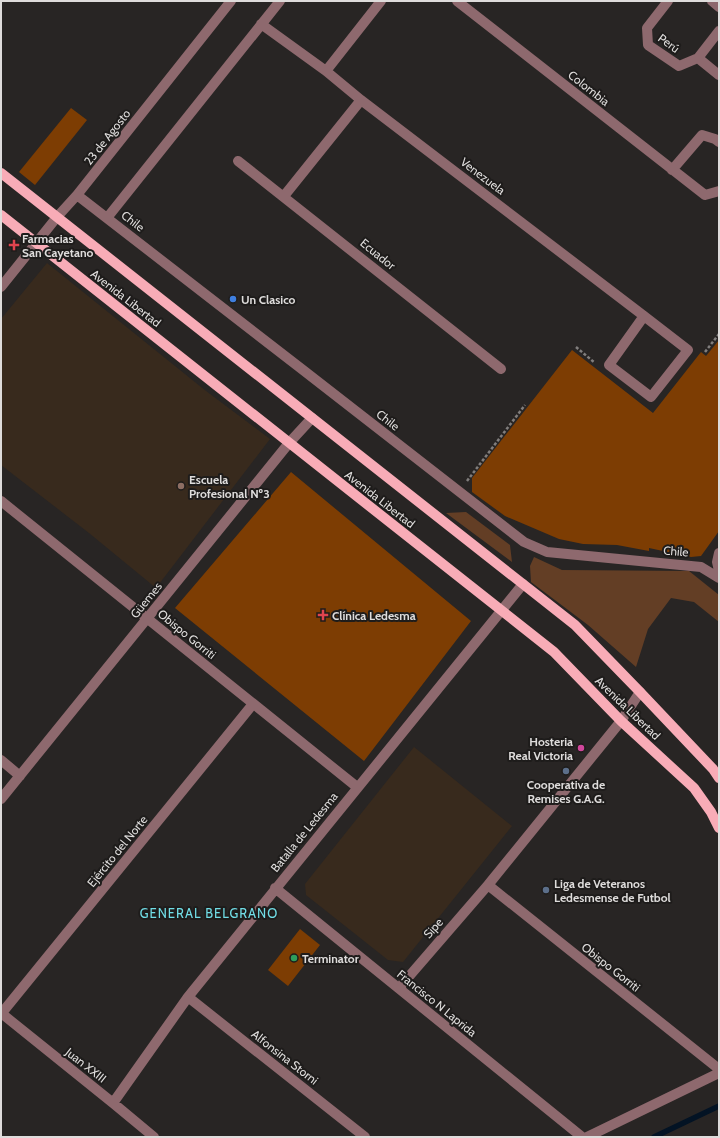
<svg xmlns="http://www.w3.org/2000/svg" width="720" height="1138" viewBox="0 0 720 1138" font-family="Cabin,sans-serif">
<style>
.education{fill:#382a1d}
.green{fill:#633e25}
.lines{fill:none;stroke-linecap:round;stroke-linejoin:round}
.stream{stroke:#031324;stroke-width:5.5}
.building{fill:#7d3d03}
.path{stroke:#817e7d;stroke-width:2.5;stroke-dasharray:3 2;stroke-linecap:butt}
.minor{stroke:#8e696e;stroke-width:10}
.major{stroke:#f8acb7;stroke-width:10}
.health-dot{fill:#e0444e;stroke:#1e1c1b;stroke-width:1.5}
.shop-dot{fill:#3f7fe0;stroke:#1e1c1b;stroke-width:1.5}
.education-dot{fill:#8d6e63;stroke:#1e1c1b;stroke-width:1.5}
.hotel-dot{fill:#d1479c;stroke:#1e1c1b;stroke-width:1.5}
.service-dot{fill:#5c6f8a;stroke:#1e1c1b;stroke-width:1.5}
.leisure-dot{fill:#2e9e5b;stroke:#1e1c1b;stroke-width:1.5}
.labels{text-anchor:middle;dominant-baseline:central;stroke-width:4;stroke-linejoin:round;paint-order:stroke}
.street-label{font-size:12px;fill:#dedcdb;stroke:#1e1c1b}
.poi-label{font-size:12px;font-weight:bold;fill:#dedcdb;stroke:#1e1c1b;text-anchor:start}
.neighbourhood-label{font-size:13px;letter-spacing:1px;fill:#71dde6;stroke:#1e1c1b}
</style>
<rect width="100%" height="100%" fill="#282524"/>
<path class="education" d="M47,263L206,391L270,439L156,588L89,533L1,465V319Z
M414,747L512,826L403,962L388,960L306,895L305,884Z"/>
<path class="green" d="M466,512L510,545L512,562L446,513Z
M534,557L562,570L689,571L719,595V622L694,602L671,598L648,629L636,667L588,625L531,582L530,566Z"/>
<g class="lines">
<path class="stream" d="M654,1137L719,1106"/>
</g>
<path class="building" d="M71,108L87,120L35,185L19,172Z
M719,340V531L701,556L691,557L649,548V551L617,545L583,544L559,539L505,516L472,492V478L572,350L653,413L701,352L706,356Z
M291,472L471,621L364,761L175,608Z
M300,929L320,945L288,986L268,970Z"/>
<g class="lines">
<path class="path" d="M576,347L595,363
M705,352L719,334
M467,481L525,405"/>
<path class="minor" d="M457,1L705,195L719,191
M668,1L647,28L648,45L679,66L698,58L719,31
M712,1L719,7
M261,24L326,71L361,100L644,316L688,350L651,397L609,365L644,316
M698,58L719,75
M326,71L381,1
M238,161L501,369
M672,170L702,135L715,139L719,142
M77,195L303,370L524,542L547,552L701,567L719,578
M284,196L361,100
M107,218L280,1
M1,287L57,217L77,195L231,1
M1,501L357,787
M719,553L717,562L719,571
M1,760L20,776
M1,799L289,443L312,418
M488,885L719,1069
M275,888L582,1137
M399,988L488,885L621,721L640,692
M188,997L365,1137
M1,1013L113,1103L154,1137
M1,1014L253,704
M113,1103L188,997L523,584
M587,1137L719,1073"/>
<path class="major" d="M1,173L575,625L640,692L713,769L719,778
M1,215L554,652L621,721L694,788L711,812L719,828"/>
</g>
<g class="health-dot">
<path d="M12 239h4v4h4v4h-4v4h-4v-4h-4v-4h4z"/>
<path d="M321 609h4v4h4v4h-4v4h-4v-4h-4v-4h4z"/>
</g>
<circle class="shop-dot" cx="233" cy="299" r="4"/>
<circle class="education-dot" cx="181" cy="486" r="4"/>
<circle class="hotel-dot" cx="581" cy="748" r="4"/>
<g class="service-dot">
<circle cx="566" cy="771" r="4"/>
<circle cx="546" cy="890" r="4"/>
</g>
<circle class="leisure-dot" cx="294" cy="958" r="4"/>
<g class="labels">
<g class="street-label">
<text transform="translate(669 43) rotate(36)">Perú</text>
<text transform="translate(589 88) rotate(38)">Colombia</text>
<text transform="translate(107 137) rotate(-52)">23 de Agosto</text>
<text transform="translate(483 176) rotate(37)">Venezuela</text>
<text transform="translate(133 221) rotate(38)">Chile</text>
<text transform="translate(378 254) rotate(39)">Ecuador</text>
<text transform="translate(126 298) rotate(38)">Avenida Libertad</text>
<text transform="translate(388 420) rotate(38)">Chile</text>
<text transform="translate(380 499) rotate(38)">Avenida Libertad</text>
<text transform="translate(676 551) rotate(5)">Chile</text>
<text transform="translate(146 600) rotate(-51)">Güemes</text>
<text transform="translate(187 634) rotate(39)">Obispo Gorriti</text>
<text transform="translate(628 708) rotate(44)">Avenida Libertad</text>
<text transform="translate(304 832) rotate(-51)">Batalla de Ledesma</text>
<text transform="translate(117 851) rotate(-51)">Ejército del Norte</text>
<text transform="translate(433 928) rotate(-49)">Sipe</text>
<text transform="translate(611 967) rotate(38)">Obispo Gorriti</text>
<text transform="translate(437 1003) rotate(39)">Francisco N Laprida</text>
<text transform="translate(285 1057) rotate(38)">Alfonsina Storni</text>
<text transform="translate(86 1065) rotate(38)">Juan XXIII</text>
</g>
<g class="poi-label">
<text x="22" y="238">Farmacias<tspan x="22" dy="14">San Cayetano</tspan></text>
<text x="241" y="299">Un Clasico</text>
<text x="189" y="479">Escuela<tspan x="189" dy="14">Profesional Nº3</tspan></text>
<text x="332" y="615">Clínica Ledesma</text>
<text x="573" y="741" text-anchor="end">Hosteria<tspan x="573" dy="14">Real Victoria</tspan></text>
<text x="566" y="784" text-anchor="middle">Cooperativa de<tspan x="566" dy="14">Remises G.A.G.</tspan></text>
<text x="554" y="883">Liga de Veteranos<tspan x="554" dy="14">Ledesmense de Futbol</tspan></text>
<text x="302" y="958">Terminator</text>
</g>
<g class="neighbourhood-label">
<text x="209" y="913">GENERAL BELGRANO</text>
</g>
</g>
<rect width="720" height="1138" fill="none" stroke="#dedcdb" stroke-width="4"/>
</svg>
